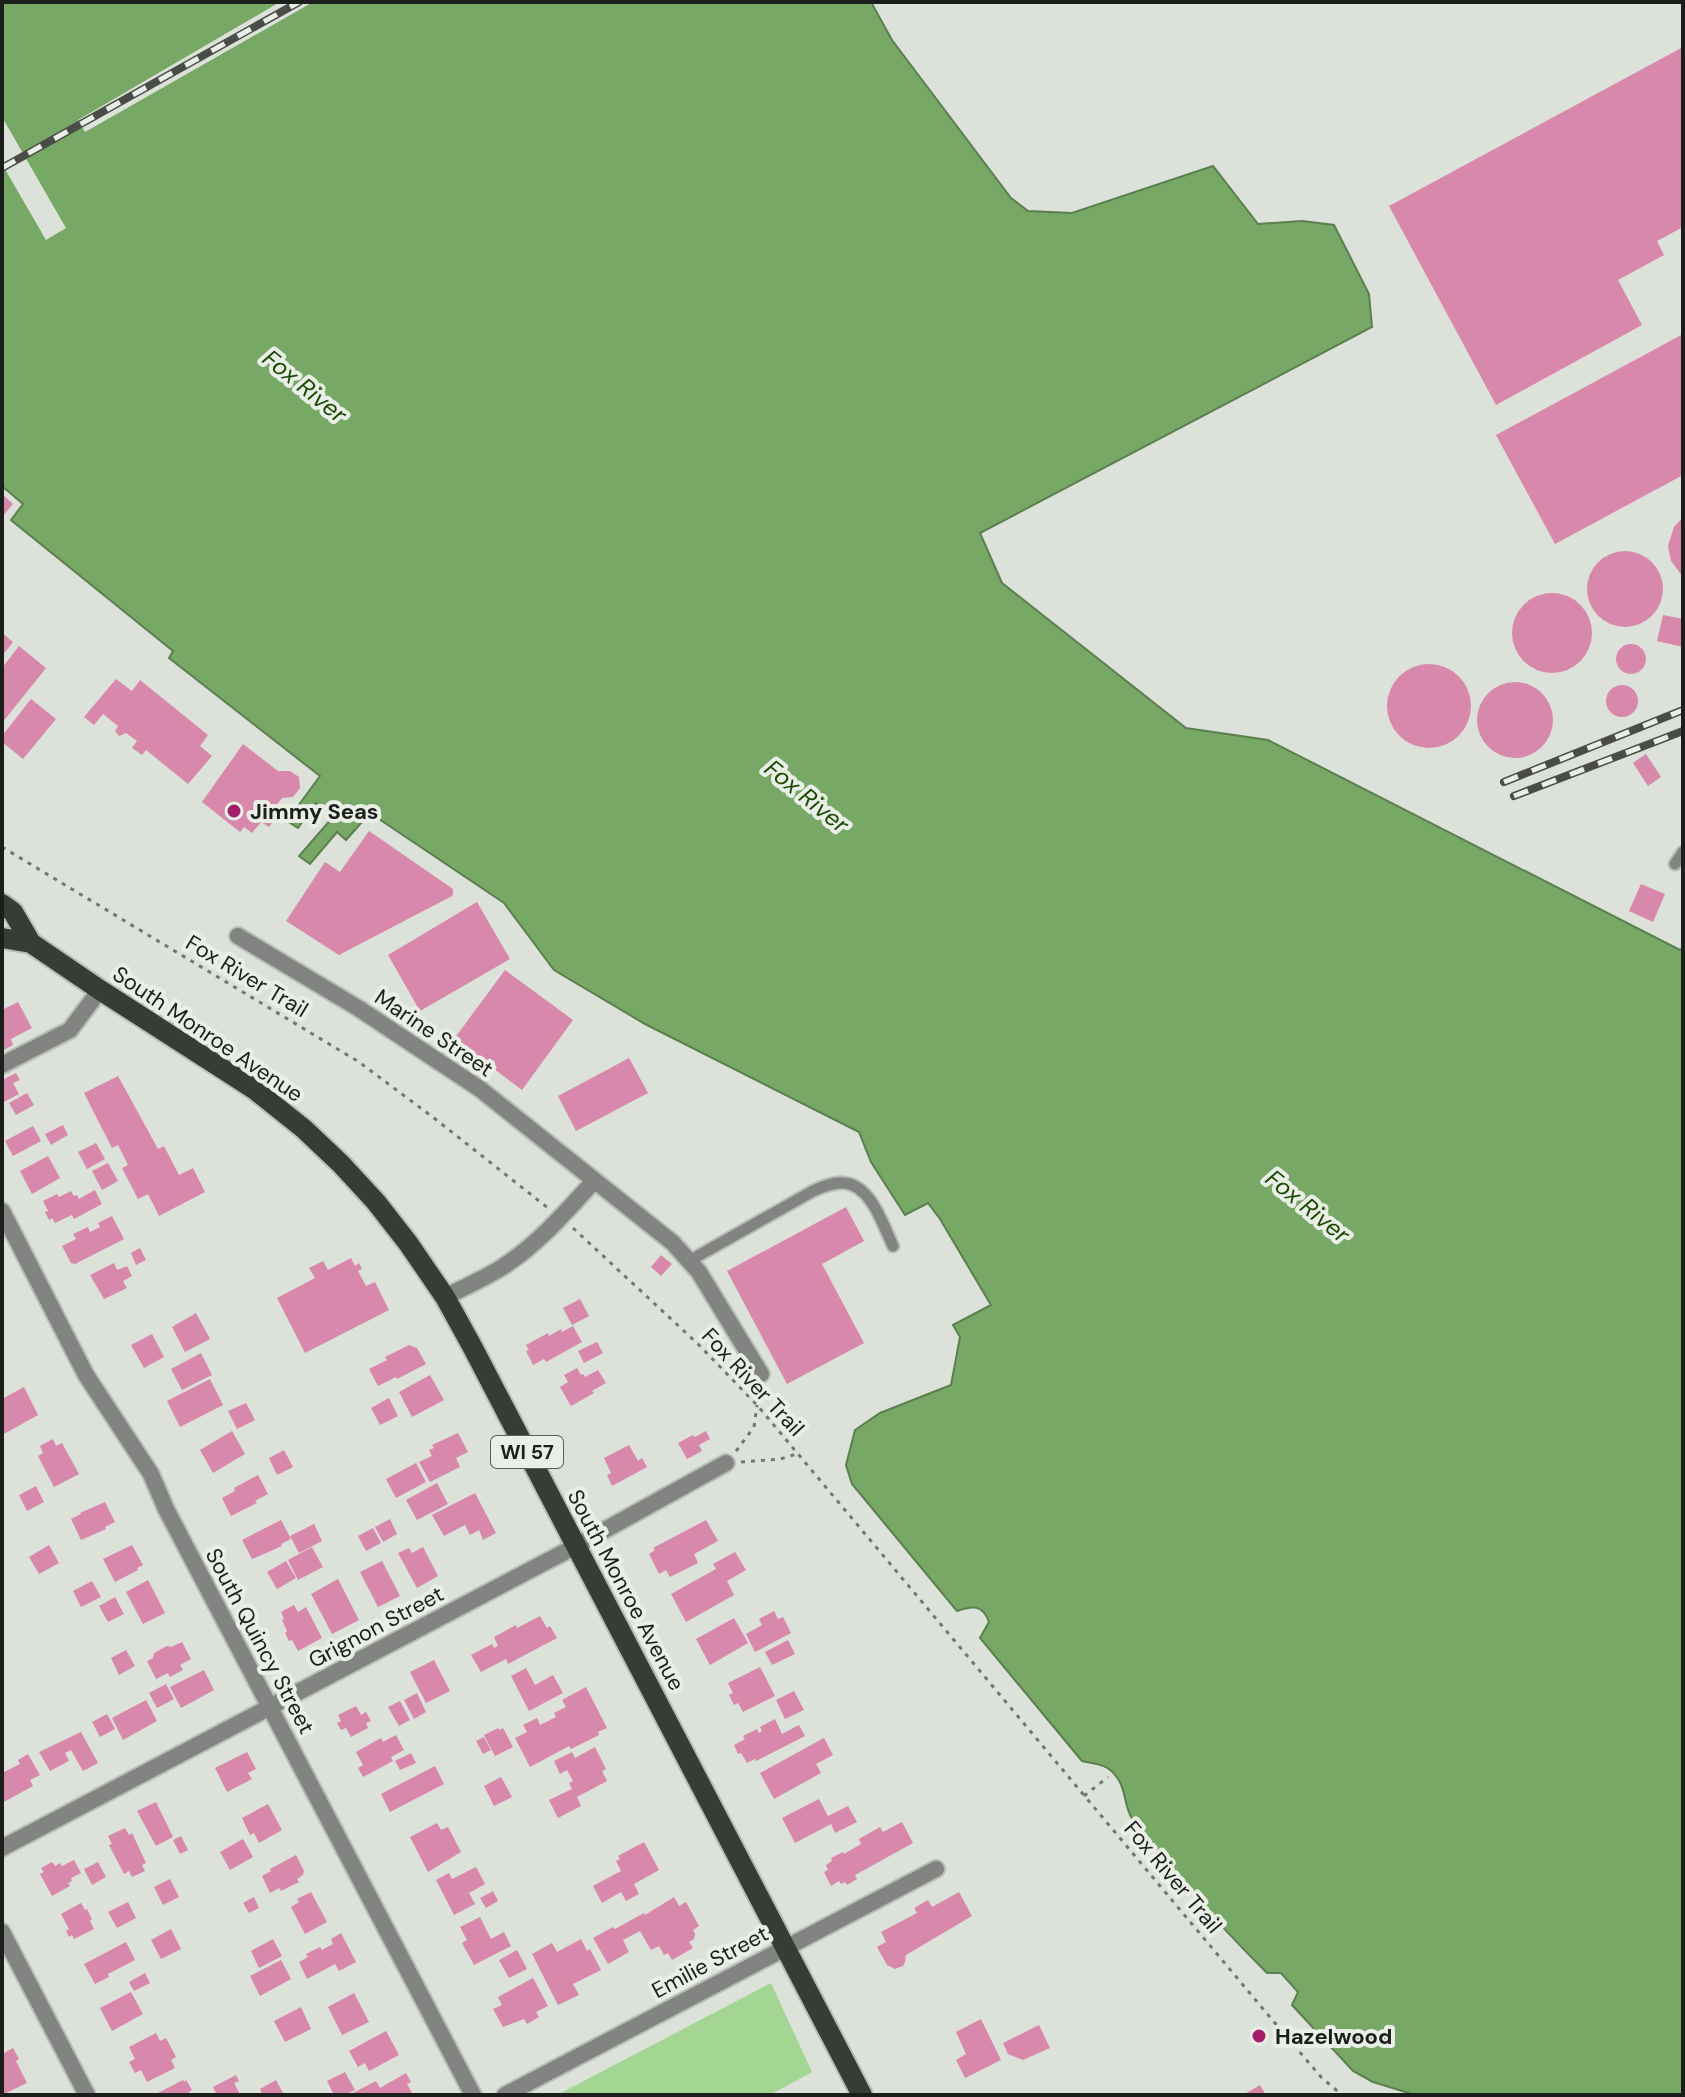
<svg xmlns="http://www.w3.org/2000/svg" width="1685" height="2097" viewBox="0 0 1685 2097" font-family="'DM Sans',sans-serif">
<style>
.green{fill:#a3d692}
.water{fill:#77a866;stroke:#5c7f50;stroke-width:2}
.pier{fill:#dce1da}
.building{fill:#d888aa}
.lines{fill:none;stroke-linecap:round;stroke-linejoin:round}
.lane-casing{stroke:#b9beb8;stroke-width:15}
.street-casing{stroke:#b9beb8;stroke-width:20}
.primary-casing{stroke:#b9beb8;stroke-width:24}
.path{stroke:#737671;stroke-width:3;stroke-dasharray:4 6;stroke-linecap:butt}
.lane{stroke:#828481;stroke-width:11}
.street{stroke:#828481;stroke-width:16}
.primary{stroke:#383c37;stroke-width:20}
.rail-casing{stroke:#4a4c48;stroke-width:8}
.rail{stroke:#e9eee7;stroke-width:5;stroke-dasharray:15;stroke-linecap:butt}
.poi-dot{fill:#a41d68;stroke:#e9eee7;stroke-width:3}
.labels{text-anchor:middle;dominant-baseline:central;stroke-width:8;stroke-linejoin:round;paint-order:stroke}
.shield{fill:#e9eee7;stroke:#5a5c58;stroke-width:2}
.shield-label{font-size:20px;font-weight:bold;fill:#1c1e1b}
.poi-label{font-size:22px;font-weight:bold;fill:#1c1e1b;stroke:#e9eee7;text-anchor:start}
.street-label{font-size:22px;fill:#1c1e1b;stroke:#e9eee7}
.water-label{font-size:24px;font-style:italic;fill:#1b4a03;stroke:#e9eee7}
</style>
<rect width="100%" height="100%" fill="#dce1da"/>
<path class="green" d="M771,1983L812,2072L770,2095H557Z"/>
<path class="water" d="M2,2H871L892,40L1011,198L1028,211L1072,213L1213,166L1258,224L1302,221L1334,225L1369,294L1372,327L980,533L1002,583L1186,728L1268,740L1680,950L1683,948V2095H1415L1373,2082L1353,2071L1292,2005L1298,1992L1281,1973H1267C1219,1925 1173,1875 1133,1820C1123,1806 1127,1788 1115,1775C1107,1764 1095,1764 1082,1761L980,1638L989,1622C983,1605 973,1605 957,1611L852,1484L846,1465L855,1430L880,1413L951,1385L960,1337L953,1325L991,1305L940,1219L928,1203L905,1215L871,1162L859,1132L645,1024L554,970L504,903L370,813L346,840L337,832L310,864L299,856L333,817L316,803L298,828L287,821L320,776L169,658L173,651L11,520L23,504L2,486Z"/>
<path class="pier" d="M280,2H313L85,132L78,120Z
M2,117L66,228L46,240L2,164Z"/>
<path class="building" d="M1683,47V227L1657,241L1664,255L1618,280L1642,325L1496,405L1389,206Z
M1683,334V475L1555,544L1496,435Z
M2,494L13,504L2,517Z
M1683,517V577L1671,561L1668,546L1674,527Z
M1587 589a38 38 0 1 1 76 0a38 38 0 1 1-76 0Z
M1512 633a40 40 0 1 1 80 0a40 40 0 1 1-80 0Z
M1663,615L1683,619V647L1657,641Z
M2,633L13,642L2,656Z
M1616 659a15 15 0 1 1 30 0a15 15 0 1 1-30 0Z
M19,646L46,668L2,723V668Z
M1387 706a42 42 0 1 1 84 0a42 42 0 1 1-84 0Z
M116,679L132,691L140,680L208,735L200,746L212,756L188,784L146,750L142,755L132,748L137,741L126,733L119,736L115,731L118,726L103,714L94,725L84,717Z
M1477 720a38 38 0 1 1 76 0a38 38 0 1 1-76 0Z
M1606 701a16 16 0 1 1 32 0a16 16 0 1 1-32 0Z
M31,699L56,719L23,759L2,742V736Z
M243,744L278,771H290L299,777L300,788L293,797L282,798L269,815L275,819L269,827L261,822L252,833L244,827L240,832L202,802Z
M1646,754L1661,777L1648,786L1633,763Z
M369,831L453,889V893L452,896L339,955L286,921L325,862L340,872Z
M1641,884L1665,894L1653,922L1629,911Z
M477,902L510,959L420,1011L388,955Z
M505,970L573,1020L522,1090L454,1039Z
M18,1002L32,1028L11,1039L13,1045L4,1050L2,1047V1010Z
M629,1058L648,1093L576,1131L558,1096Z
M16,1073L20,1080L13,1083L19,1094L2,1103V1080Z
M118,1076L158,1149L164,1146L179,1175L193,1168L205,1192L159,1216L148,1194L138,1199L122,1168L128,1165L118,1145L112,1148L84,1093Z
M27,1093L34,1105L16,1115L9,1103Z
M63,1125L68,1135L51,1145L45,1134Z
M33,1126L41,1141L13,1156L5,1141Z
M96,1143L105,1159L87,1169L78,1152Z
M48,1156L60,1178L32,1194L20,1171Z
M108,1163L118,1181L102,1190L92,1171Z
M95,1190L102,1204L74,1219L72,1215L55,1223L52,1218L49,1220L45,1212L48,1211L43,1201L57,1194L59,1197L71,1191L74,1196L77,1195L79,1199Z
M846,1207L864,1241L822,1264L864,1343L787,1384L727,1271Z
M112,1216L124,1239L75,1264L71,1263L62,1246L76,1239L73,1234L88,1227L90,1232L100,1227L98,1223Z
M140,1248L146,1260L136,1265L131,1253Z
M661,1255L672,1264L661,1276L651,1267Z
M351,1258L355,1266L359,1263L362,1269L358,1271L366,1286L375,1282L389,1310L305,1353L277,1298L315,1278L309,1268L323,1261L328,1270Z
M114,1263L117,1270L127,1266L132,1276L123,1281L127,1288L104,1299L90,1275Z
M580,1299L589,1316L572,1325L563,1308Z
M196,1313L210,1339L185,1352L172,1327Z
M573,1326L582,1342L546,1362L544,1359L533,1365L526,1351L529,1350L526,1345L548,1333L549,1336L561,1329L562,1332Z
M152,1334L164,1357L144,1368L131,1345Z
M597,1342L603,1353L584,1363L578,1351Z
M409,1345L417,1348L426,1364L397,1379L396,1377L378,1386L369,1369L387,1360L385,1357Z
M201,1353L212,1375L182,1390L171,1369Z
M577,1368L581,1375L583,1374L585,1377L598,1370L606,1383L592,1391L594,1393L571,1406L560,1387L568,1382L564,1375Z
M430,1375L444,1400L412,1417L399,1392Z
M210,1379L223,1405L180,1427L167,1401Z
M24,1387L38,1415L2,1435V1399Z
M389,1398L398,1416L380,1425L371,1408Z
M246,1403L255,1420L237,1429L228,1411Z
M232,1431L245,1454L213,1473L200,1450Z
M706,1431L710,1439L699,1445L702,1451L687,1459L678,1443L693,1435L695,1437Z
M458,1433L468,1452L456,1458L460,1467L430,1482L419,1462L432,1456L429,1450L434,1448L432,1445Z
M53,1439L56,1446L62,1443L79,1474L54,1487L38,1456L43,1453L40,1446Z
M629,1445L638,1461L642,1458L647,1467L612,1486L607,1475L611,1473L604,1458Z
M284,1450L293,1467L277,1475L269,1458Z
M416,1463L426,1482L396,1498L386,1479Z
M258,1475L268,1494L255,1501L257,1503L231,1516L222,1498L235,1491L234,1488Z
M437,1483L448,1504L417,1520L406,1500Z
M36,1486L44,1502L27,1511L19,1495Z
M475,1493L496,1533L483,1540L479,1530L470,1535L465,1525L444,1536L432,1515Z
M105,1502L115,1522L105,1527L106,1529L81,1540L71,1519L81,1514L80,1513Z
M390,1519L397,1534L383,1542L375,1527Z
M281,1520L291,1539L281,1544L282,1546L252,1559L242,1540Z
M706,1520L718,1541L694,1554L698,1563L670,1577L666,1570L659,1574L649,1554L655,1550L653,1548Z
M314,1524L322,1541L299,1553L290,1536Z
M373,1528L381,1543L366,1551L358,1536Z
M49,1545L59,1563L39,1574L29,1557Z
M132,1545L143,1565L137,1568L138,1570L115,1582L103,1559Z
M312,1547L323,1567L298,1580L288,1560Z
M423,1547L438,1576L417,1588L398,1553L409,1548L412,1553Z
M735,1552L746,1570L727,1581L734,1595L686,1622L671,1594L716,1569L713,1564Z
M286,1561L296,1578L277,1589L267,1572Z
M382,1561L400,1596L378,1607L360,1572Z
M338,1579L359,1620L332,1634L311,1594Z
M148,1580L165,1613L143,1624L126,1592Z
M92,1581L101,1597L81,1607L73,1591Z
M115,1597L124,1614L108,1622L99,1606Z
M294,1605L298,1612L306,1607L322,1638L298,1651L292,1640L289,1641L285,1633L287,1631L282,1620L284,1619L281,1612Z
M774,1611L778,1619L783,1617L791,1633L755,1652L746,1634L762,1625L759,1619Z
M540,1616L547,1628L550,1626L557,1638L508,1664L506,1659L481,1672L471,1655L492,1644L494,1648L498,1646L494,1637L516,1625L517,1628Z
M734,1618L748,1643L710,1665L696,1639Z
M788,1640L795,1654L772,1665L765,1652Z
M182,1642L191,1659L180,1665L183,1670L170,1677L168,1673L156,1679L147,1661L153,1658L154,1653L167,1646L171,1647Z
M126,1650L135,1666L119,1675L111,1658Z
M434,1660L450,1691L426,1703L410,1672Z
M760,1667L775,1696L743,1712L738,1703L734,1705L729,1695L733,1693L728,1683Z
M526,1668L535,1685L553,1675L563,1693L529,1711L511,1676Z
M204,1670L214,1690L181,1708L170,1687Z
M166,1684L174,1699L157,1708L149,1693Z
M586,1687L607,1728L598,1732L599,1735L571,1749L569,1746L530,1767L515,1738L527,1732L523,1725L537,1718L540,1725L556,1717L554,1713L566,1707L562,1700Z
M794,1691L804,1710L785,1719L776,1700Z
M417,1693L426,1712L414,1719L404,1700Z
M146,1700L157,1721L123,1740L112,1718Z
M400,1701L410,1720L399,1726L388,1707Z
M356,1706L361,1715L366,1712L371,1721L366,1723L368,1728L351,1737L346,1728L341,1730L337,1723L341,1721L338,1715Z
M107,1714L115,1729L100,1737L92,1722Z
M775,1719L782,1734L799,1725L805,1736L756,1761L755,1759L747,1763L741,1753L738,1754L734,1745L745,1739L743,1736L757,1729L759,1733L762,1731L760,1727Z
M498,1728L500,1730L503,1728L513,1747L495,1756L484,1735Z
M81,1732L98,1763L83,1771L71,1750L65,1753L69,1761L50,1771L39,1752Z
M396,1735L404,1750L391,1757L393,1761L363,1777L358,1768L363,1765L356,1752L381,1738L383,1742Z
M484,1737L491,1750L483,1754L476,1741Z
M824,1738L833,1755L816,1764L821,1773L774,1799L760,1773Z
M595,1747L606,1769L602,1771L607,1781L577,1797L581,1806L558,1818L549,1800L572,1789L569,1783L573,1781L567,1770L560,1774L554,1761L572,1752L575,1758Z
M247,1752L256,1769L248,1773L252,1779L227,1792L215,1768Z
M411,1753L416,1763L400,1770L395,1761Z
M28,1754L40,1775L30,1780L33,1786L2,1803V1773L20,1764L18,1760Z
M435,1766L444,1784L390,1812L381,1794Z
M501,1777L512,1797L494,1806L484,1786Z
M819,1799L828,1816L848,1806L857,1822L835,1833L831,1824L795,1843L782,1818Z
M156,1802L173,1837L156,1846L137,1811Z
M268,1804L282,1830L259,1843L254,1833L250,1835L242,1818Z
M902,1822L913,1843L855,1875L857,1879L847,1885L845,1882L841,1884L839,1881L831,1886L824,1872L828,1870L826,1865L832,1861L831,1858L843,1852L844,1854L861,1844L859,1839L880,1827L883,1832Z
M437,1823L441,1830L448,1827L461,1852L428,1872L410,1837Z
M125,1828L129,1835L132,1833L146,1863L142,1865L145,1871L132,1877L129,1871L124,1874L109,1845L112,1844L108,1836Z
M181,1836L188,1850L180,1854L173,1840Z
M243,1839L253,1857L230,1870L220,1852Z
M644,1842L659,1870L634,1884L639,1894L626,1901L621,1892L602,1903L593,1886L621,1871L616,1861L620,1859L618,1856Z
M296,1855L304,1871L303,1875L297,1879L299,1882L281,1891L279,1888L270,1893L262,1876L271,1871L270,1869Z
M74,1860L81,1873L71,1878L72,1881L68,1883L70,1886L52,1896L40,1874L44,1872L41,1868L52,1862L55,1866L60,1863L62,1866Z
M98,1862L106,1877L92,1885L84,1869Z
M476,1867L485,1884L469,1893L475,1904L454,1915L436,1880L449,1873L452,1879Z
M170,1879L179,1897L163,1905L154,1887Z
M493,1891L498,1901L486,1908L480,1898Z
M311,1892L327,1922L305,1934L291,1907L299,1902L297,1899Z
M959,1892L972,1916L906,1955L905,1962L903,1966L895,1969L887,1965L877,1947L886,1942L881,1932L917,1913L914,1908L928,1900L932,1907Z
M254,1897L259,1908L249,1913L243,1903Z
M674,1897L679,1906L686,1902L699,1926L693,1930L695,1934L694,1939L689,1942L693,1948L672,1960L668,1953L664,1955L659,1946L651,1950L640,1931L623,1940L629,1952L608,1964L593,1938L613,1927L615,1929L644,1913L645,1915Z
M128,1902L136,1918L117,1928L108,1912Z
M81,1903L85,1910L87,1909L92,1919L90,1921L94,1929L74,1939L72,1935L69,1937L66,1931L69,1929L61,1914Z
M480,1917L491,1939L504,1932L511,1946L474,1965L462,1943L467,1940L460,1927Z
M171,1929L181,1949L161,1959L151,1940Z
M341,1933L356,1962L339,1971L335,1964L307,1979L299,1962L308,1957L306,1954L320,1947L322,1950L333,1944L331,1939Z
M273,1939L282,1956L259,1968L251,1951Z
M581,1939L587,1951L590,1949L601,1970L573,1984L579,1995L558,2005L532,1954L552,1943L557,1952Z
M126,1942L135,1960L108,1974L109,1977L95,1984L84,1964Z
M517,1950L527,1969L509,1978L499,1960Z
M281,1960L291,1979L260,1996L250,1976Z
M145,1973L150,1983L134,1991L129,1982Z
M533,1978L548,2006L536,2012L539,2017L527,2024L524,2019L503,2027L493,2009L502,2005L498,1997Z
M131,1992L143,2014L112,2031L100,2008Z
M354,1993L369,2022L342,2035L328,2007Z
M301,2007L311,2029L285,2042L274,2021Z
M981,2019L1001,2060L965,2078L956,2060L966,2054L956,2032Z
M1039,2025L1050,2048L1023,2060L1008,2054L1003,2043Z
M386,2031L399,2055L369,2071L365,2063L358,2067L349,2051Z
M156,2033L160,2041L166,2038L176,2057L171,2060L175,2068L147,2082L141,2070L135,2073L129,2062L135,2059L129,2047Z
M13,2048L19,2059L16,2061L27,2083L2,2095V2054Z
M345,2072L355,2090L345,2095H334L327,2081Z
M406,2073L411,2082L407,2084L413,2095H349L376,2081L380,2088Z
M236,2075L239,2081L234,2083L240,2094L217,2095L213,2087Z
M183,2080L184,2082L186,2080L192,2090L189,2092L190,2094L154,2095Z
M276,2080L284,2095H263L260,2089Z
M1260,2085L1266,2095H1243Z"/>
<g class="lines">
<defs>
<path id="lane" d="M1675,864L1683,852
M689,1261L813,1191C822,1187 833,1182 844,1183C871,1185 883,1225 893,1246"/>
<path id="street" d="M238,936L358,1008L480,1089L673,1243L699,1272L761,1374
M2,1065L70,1030L100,990
M2,1211L86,1375L151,1474L166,1509L473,2095
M445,1297C463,1288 483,1279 501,1268C537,1245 566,1212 594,1181
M2,1848L576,1546L726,1463
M2,1932L87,2095
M505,2095L936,1869"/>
<path id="primary" d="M2,904L13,912L31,943
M2,938L31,943L100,990L254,1089L304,1129L341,1164L376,1202L408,1243L445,1297L473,1348L862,2095"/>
</defs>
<use href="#lane" class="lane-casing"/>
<use href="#street" class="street-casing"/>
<use href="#primary" class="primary-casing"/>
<path class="path" d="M2,847L359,1062L434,1118L548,1208
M573,1228L698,1344L757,1405L1269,2016L1321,2077L1342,2095
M736,1451L754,1427L757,1405
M741,1462L780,1459L797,1454
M1084,1796L1108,1777"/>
<use href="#lane" class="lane"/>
<use href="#street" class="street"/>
<use href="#primary" class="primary"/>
<defs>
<path id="rail" d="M2,168L299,2
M1504,782L1683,710
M1514,796L1683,731"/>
</defs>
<use href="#rail" class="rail-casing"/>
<use href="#rail" class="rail"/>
</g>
<g class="poi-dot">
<circle cx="234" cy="811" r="8"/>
<circle cx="1259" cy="2036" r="8"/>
</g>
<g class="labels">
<rect class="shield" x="491" y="1436" width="72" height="32" rx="6"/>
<g class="shield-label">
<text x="527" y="1452">WI 57</text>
</g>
<g class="poi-label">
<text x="250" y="811">Jimmy Seas</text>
<text x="1275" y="2036">Hazelwood</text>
</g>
<g class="street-label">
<text transform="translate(247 976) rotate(31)">Fox River Trail</text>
<text transform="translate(434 1033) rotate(34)">Marine Street</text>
<text transform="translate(208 1034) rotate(34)">South Monroe Avenue</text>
<text transform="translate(753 1382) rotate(47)">Fox River Trail</text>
<text transform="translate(626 1590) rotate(62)">South Monroe Avenue</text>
<text transform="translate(376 1627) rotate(-28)">Grignon Street</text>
<text transform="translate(260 1641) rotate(62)">South Quincy Street</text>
<text transform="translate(1173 1877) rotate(50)">Fox River Trail</text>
<text transform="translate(710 1962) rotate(-28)">Emilie Street</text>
</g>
<g class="water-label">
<text transform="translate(305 386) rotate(39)">Fox River</text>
<text transform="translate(807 796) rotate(39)">Fox River</text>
<text transform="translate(1308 1206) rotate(39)">Fox River</text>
</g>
</g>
<rect width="1685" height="2097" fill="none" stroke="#1c1e1b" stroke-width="8"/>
</svg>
